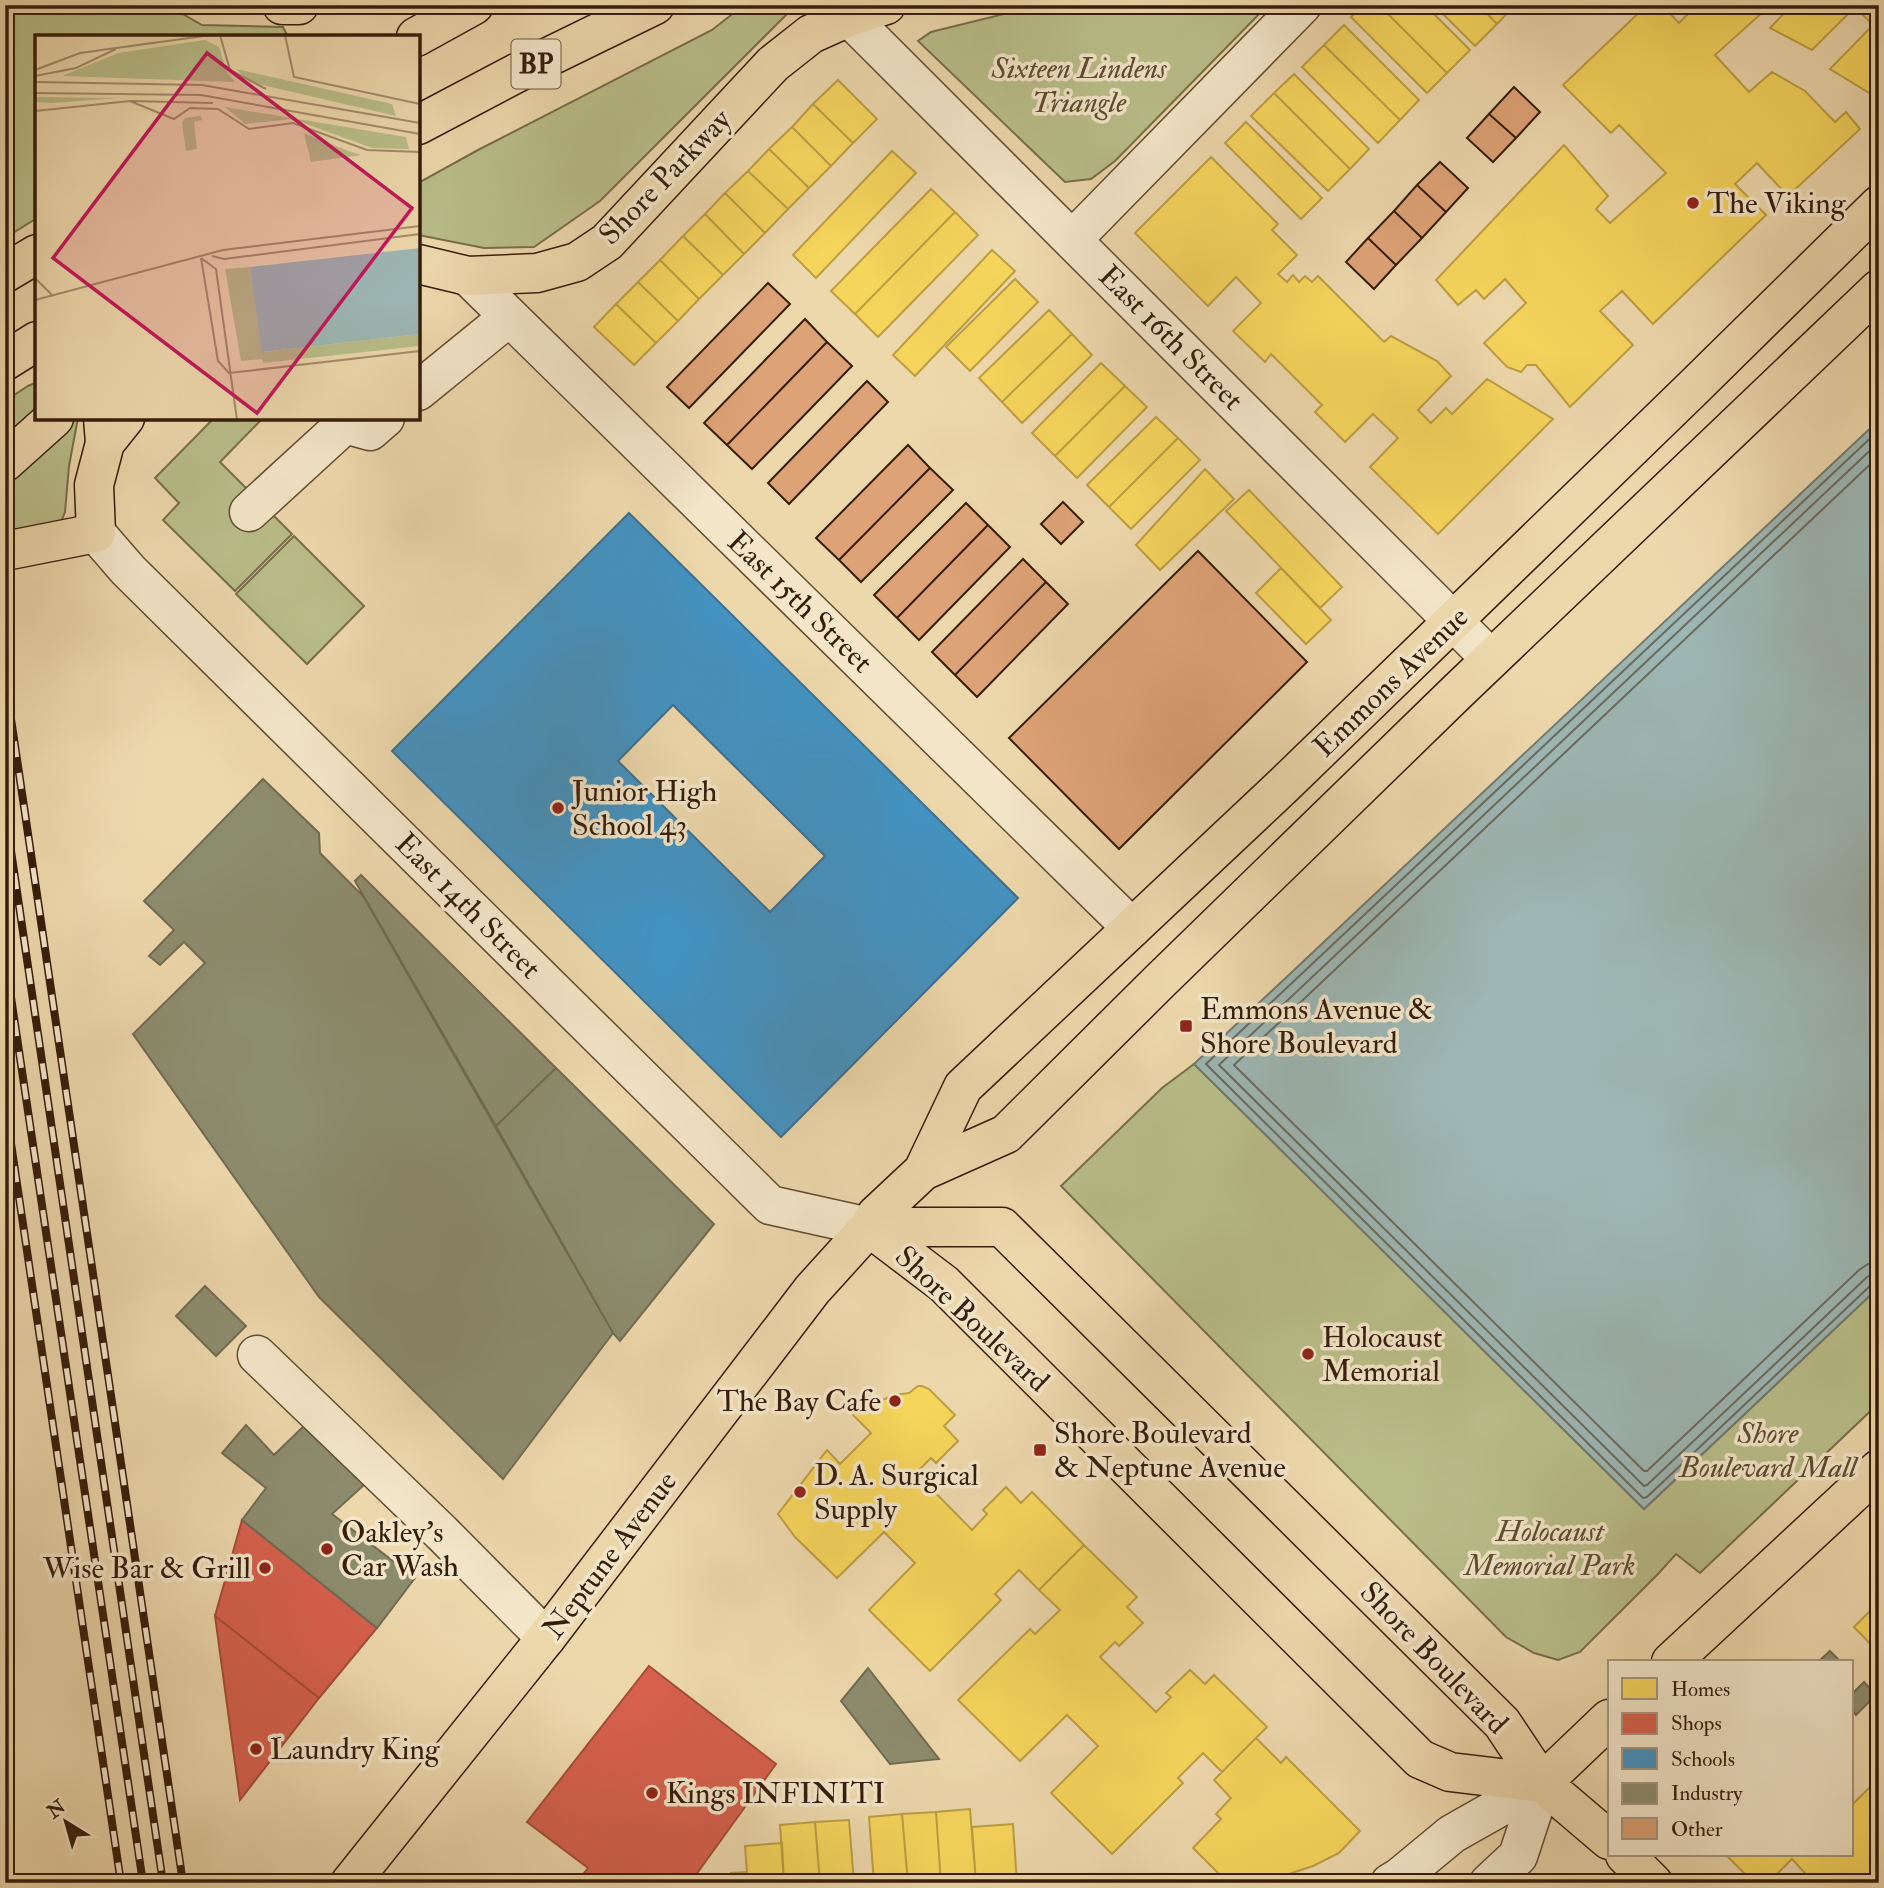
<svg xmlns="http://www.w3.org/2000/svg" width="1884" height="1888" viewBox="0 0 1884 1888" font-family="'IM FELL Double Pica',serif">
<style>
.green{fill:#b9be89;stroke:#786e4a;stroke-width:2}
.water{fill:#9db7b4;stroke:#747970;stroke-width:2}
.homes{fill:#f6d55c;stroke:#bc9e43;stroke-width:2}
.shops{fill:#d6604d;stroke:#a64c39;stroke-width:2}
.schools{fill:#4393c3;stroke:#3f708c;stroke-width:2;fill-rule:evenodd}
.industry{fill:#8c8c6e;stroke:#726b50;stroke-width:2}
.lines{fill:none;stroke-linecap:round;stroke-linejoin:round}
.shore{stroke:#6a6a5f;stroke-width:2}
.building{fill:#dda275;stroke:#361d0a;stroke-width:2}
.minor-casing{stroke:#644c32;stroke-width:41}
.major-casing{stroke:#361d0a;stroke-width:41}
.highway-casing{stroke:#361d0a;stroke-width:41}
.minor{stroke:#f3e6c9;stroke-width:38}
.major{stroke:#edd8ac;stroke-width:38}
.highway{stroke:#edd8ac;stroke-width:38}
.rail-casing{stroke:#361d0a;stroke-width:8}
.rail{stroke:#f3e6c9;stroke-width:5;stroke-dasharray:16;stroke-linecap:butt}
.poi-dot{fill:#8f2418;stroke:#f3e6c9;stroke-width:2.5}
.labels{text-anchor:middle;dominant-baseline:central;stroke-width:7;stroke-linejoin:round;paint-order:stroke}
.shield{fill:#f3e6c9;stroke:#6f5943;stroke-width:2}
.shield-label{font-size:28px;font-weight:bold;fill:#361d0a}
.park-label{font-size:30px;font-style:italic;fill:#5d4d30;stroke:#f3e6c9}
.street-label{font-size:30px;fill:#361d0a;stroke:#f3e6c9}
.poi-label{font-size:30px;fill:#361d0a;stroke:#f3e6c9;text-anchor:start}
.inset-road{fill:none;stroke:#a48d6b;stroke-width:2}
.view{fill:#c2185b;fill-opacity:0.15;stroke:#c2185b;stroke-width:3.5}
.inset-edge{fill:none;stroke:#361d0a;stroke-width:3.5}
</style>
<rect width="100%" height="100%" fill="#edd8ac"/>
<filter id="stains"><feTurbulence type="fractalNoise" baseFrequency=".00286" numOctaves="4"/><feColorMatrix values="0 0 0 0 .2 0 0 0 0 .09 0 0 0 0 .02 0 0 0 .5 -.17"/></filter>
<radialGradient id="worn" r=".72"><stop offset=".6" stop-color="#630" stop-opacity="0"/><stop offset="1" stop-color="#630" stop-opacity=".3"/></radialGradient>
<path class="green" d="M5,5H167L202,25L283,27L288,37H37V218L5,238Z
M744,5H800L792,9L600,201L534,247L484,248L418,235V183L478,150L712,30Z
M1040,5H1268L1115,161L1091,179L1065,182L918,41L931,32Z
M37,382V416L5,442V401L28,386Z
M75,418H78L69,466L65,512L59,527L5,534V481L17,473Z
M214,418H263L220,462L292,534L235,591L163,520L179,503L155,478Z
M294,536L364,606L307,664L236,594Z
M1194,1064L1644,1509L1879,1287V1403L1700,1573L1676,1554L1658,1574L1580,1652L1558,1660L1534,1653L1506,1637L1061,1186L1162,1088Z"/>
<path class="water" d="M1879,420V1287L1644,1509L1194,1064Z"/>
<path class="homes" d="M1363,5H1379L1447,73L1427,93L1351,17Z
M1379,5H1425L1470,50L1447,73Z
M1434,5H1479L1497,24L1475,46Z
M1479,5H1515L1497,24Z
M1647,5H1662L1679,23L1697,5H1758L1764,11L1715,55L1749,92L1772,72L1805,91L1835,122L1846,112L1860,129L1788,196L1757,163L1735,184L1766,215L1653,324L1622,291L1600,311L1633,345L1570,407L1536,365H1527L1521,372L1507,367L1484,343L1526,303L1505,279L1484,299L1476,290L1458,305L1436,280L1564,145L1608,196L1596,209L1610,223L1666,173L1619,125L1611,133L1563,85Z
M1792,5H1879V99L1830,69L1873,25L1855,7L1812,50L1770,28Z
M1344,25L1419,100L1400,120L1324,45Z
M1324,45L1400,120L1378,143L1302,67Z
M1294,74L1369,149L1350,169L1274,93Z
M838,80L877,119L853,143L813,104Z
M1274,93L1350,169L1328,191L1251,116Z
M813,104L853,143L831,166L792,127Z
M1246,122L1322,198L1301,219L1225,143Z
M792,127L831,166L809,188L769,149Z
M769,149L809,188L788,209L748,171Z
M892,151L916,173L816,278L793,255Z
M1211,157L1278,224L1272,230L1297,255L1278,274L1287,282L1293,275L1299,282L1305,276L1312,282L1318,276L1384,342L1391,336L1437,361L1451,376L1418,410L1431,423L1446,408L1452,414L1487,379L1553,419L1438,534L1370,467L1398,438L1373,414L1345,442L1315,412L1322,405L1271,354L1265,362L1233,331L1261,303L1236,277L1208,306L1135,233Z
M748,171L788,209L765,233L725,193Z
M931,189L955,212L855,314L831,291Z
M725,193L765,233L744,254L705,214Z
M955,212L978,235L878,337L855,314Z
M705,214L744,254L723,275L683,236Z
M683,236L723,275L699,299L660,260Z
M992,250L1015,271L915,376L893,355Z
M660,260L699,299L678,321L638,282Z
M1015,279L1038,302L970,371L946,347Z
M638,282L678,321L656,343L616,304Z
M616,304L656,343L634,365L594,327Z
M1049,310L1072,334L1002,402L979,378Z
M1072,334L1092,355L1022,423L1002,402Z
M1101,363L1125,386L1055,456L1032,433Z
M1125,386L1147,407L1077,478L1055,456Z
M1156,417L1178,438L1109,507L1087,485Z
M1178,438L1200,460L1131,529L1109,507Z
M1205,469L1234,499L1160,570L1136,545Z
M1249,490L1342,587L1320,608L1226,511Z
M1281,568L1331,620L1306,644L1256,593Z
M918,1386H922L929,1389L955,1415L944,1426L958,1441L936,1463L931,1458L916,1473L972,1530L987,1514L983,1510L1006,1487L1021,1503L1032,1492L1084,1545L1039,1590L1019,1570L995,1594L1001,1600L930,1671L869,1610L915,1563L884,1532L837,1578L795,1537L778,1514L827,1450L840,1464L871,1433L853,1415L864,1399L868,1396H874L880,1401L894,1395L909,1393Z
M1084,1545L1137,1597L1127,1607L1143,1623L1119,1646L1115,1642L1100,1657L1156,1712L1171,1697L1166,1693L1190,1670L1205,1684L1214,1675L1267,1727L1222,1772L1203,1753L1178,1778L1183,1783L1112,1854L1051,1793L1098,1746L1067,1715L1020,1761L958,1700L1030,1629L1035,1634L1060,1610L1039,1590Z
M1879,1602V1652H1878L1854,1627Z
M1256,1738L1281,1763L1286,1757L1360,1831L1339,1853L1313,1866L1277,1878L1252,1883H1228L1193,1848L1221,1819L1216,1814L1231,1798L1214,1780Z
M1869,1788L1879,1798V1883H1814L1792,1859L1768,1883H1754L1726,1855H1851V1806Z
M970,1809L976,1883H941L936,1812Z
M936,1812L941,1883H908L902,1814Z
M902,1814L908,1883H874L869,1817Z
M849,1820L854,1883H820L815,1822Z
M815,1822L820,1883H784L780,1825Z
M1013,1824L1017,1883H976L972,1827Z
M782,1843L784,1883H732L731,1873L747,1872L745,1846Z"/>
<path class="shops" d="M242,1520L377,1628L319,1698L215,1616Z
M215,1616L319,1698L240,1800Z
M649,1666L776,1764L690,1883H576L588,1868L527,1822Z"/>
<path class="schools" d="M629,513L1018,898L781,1137L392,751ZM673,705L825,856L770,912L618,761Z"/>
<path class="industry" d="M263,779L319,833L320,853L363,896L613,1333L503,1479L319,1297L133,1034L205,963L184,942L160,965L149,956L174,930L144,901Z
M361,875L556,1068L496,1126L355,881Z
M556,1068L714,1224L620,1341L613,1333L496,1126Z
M205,1286L246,1326L216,1356L176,1316Z
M306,1424L365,1484L332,1514L415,1578L377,1628L242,1520L266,1488L222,1453L246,1425L274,1455Z
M1830,1651L1841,1662H1818Z
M868,1668L939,1759L890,1764L841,1701Z
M1864,1682L1876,1695L1856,1715L1851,1709V1695Z"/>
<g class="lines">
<path class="shore" d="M1879,430L1206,1064L1643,1498L1647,1497L1871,1285L1879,1282
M1879,442L1219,1065L1644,1486L1647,1485L1866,1278L1871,1274H1879
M1879,456L1234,1065L1644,1471H1647L1859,1270L1868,1264L1879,1263"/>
</g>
<path class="building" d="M1514,87L1540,112L1516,138L1489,114Z
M1489,114L1516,138L1493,162L1467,138Z
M1440,162L1468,188L1446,212L1417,185Z
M1417,185L1446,212L1422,238L1394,211Z
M1394,211L1422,238L1396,265L1368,238Z
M1368,238L1396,265L1374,289L1346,262Z
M768,283L790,304L689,408L667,387Z
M805,319L827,342L727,445L704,423Z
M827,342L852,366L752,469L727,445Z
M867,381L888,402L789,504L768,483Z
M908,445L930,468L839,560L816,538Z
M930,468L953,490L861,582L839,560Z
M1063,502L1083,522L1061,544L1041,524Z
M966,503L988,525L897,618L874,595Z
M988,525L1010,547L919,640L897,618Z
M1198,551L1307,662L1119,849L1009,738Z
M1023,559L1046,582L955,675L932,652Z
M1046,582L1068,604L977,697L955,675Z"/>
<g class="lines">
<defs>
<path id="minor" d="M849,17L1491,659
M1073,239L1302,5
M468,276L1132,928
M418,391L509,317
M249,512L345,424L370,431L385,418
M96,533L128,570L770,1205L869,1227
M257,1355L442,1533L546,1638
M1390,1883L1400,1877L1452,1834L1542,1783
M1489,1883L1518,1856L1542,1783"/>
<path id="major" d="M418,264L468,276L537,273L577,262L607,242L773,64L811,34L849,17L886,5
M5,551L96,533L94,485L105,443L125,418
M923,1171L963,1087L1285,784L1691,390L1879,205
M869,1227H1002L1502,1723L1542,1783L1609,1840
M869,1227L944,1284L1420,1759L1450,1772L1542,1783L1609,1719
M1671,1662L1879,1469
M1625,1855L1653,1883
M350,1883L546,1638L812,1290L869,1227L876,1215L923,1171L1006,1134L1160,981L1458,691L1879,289"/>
<path id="highway" d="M282,5H299
M416,37L474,5
M418,125L530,66L655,5
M5,273L37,254
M5,361L37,341
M103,418L105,443
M5,462L54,418"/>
</defs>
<use href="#minor" class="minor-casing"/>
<use href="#major" class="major-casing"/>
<use href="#highway" class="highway-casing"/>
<use href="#minor" class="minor"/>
<use href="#major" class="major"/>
<use href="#highway" class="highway"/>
<defs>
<path id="rail" d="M5,678L183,1883
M5,810L163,1883
M5,957L143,1883
M5,1103L121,1883"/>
</defs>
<use href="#rail" class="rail-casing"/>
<use href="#rail" class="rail"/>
</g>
<g class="poi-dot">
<circle cx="1693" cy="203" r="7"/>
<circle cx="558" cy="808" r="7"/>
<rect x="1179" y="1019" width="14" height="14" rx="3.5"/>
<circle cx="1308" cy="1354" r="7"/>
<circle cx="895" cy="1401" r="7"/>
<rect x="1033" y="1443" width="14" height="14" rx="3.5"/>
<circle cx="800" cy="1492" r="7"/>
<circle cx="327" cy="1549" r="7"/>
<circle cx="265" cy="1568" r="7"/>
<circle cx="256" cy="1749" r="7"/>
<circle cx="652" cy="1793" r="7"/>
</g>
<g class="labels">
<rect class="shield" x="511.5" y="39.5" width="49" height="49" rx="5"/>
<g class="shield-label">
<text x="536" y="64">BP</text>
</g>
<g class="park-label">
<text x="1079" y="68">Sixteen Lindens<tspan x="1079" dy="34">Triangle</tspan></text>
<text x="1768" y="1433">Shore<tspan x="1768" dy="34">Boulevard Mall</tspan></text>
<text x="1550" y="1531">Holocaust<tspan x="1550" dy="34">Memorial Park</tspan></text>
</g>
<g class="street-label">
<text transform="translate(665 177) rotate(-46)">Shore Parkway</text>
<text transform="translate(1171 338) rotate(45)">East 16th Street</text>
<text transform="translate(800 602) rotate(44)">East 15th Street</text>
<text transform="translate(1391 682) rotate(-44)">Emmons Avenue</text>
<text transform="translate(468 906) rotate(45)">East 14th Street</text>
<text transform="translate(972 1319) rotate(43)">Shore Boulevard</text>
<text transform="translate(610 1555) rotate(-53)">Neptune Avenue</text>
<text transform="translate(1434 1658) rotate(46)">Shore Boulevard</text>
</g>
<g class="poi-label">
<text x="1707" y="203">The Viking</text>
<text x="572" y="791">Junior High<tspan x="572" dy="34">School 43</tspan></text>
<text x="1200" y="1009">Emmons Avenue &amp;<tspan x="1200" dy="34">Shore Boulevard</tspan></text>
<text x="1322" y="1337">Holocaust<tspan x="1322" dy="34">Memorial</tspan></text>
<text x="881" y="1401" text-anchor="end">The Bay Cafe</text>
<text x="1054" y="1433">Shore Boulevard<tspan x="1054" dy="34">&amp; Neptune Avenue</tspan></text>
<text x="814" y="1475">D. A. Surgical<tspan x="814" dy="34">Supply</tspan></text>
<text x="341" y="1532">Oakley's<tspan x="341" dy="34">Car Wash</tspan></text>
<text x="251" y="1568" text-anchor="end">Wise Bar &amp; Grill</text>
<text x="270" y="1749">Laundry King</text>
<text x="666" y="1793">Kings INFINITI</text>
</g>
</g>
<g transform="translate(35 35)">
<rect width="385" height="385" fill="#edd8ac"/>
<path d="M170,5L184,12L192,37L200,47L27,41L83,18ZM201,34L357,69L361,81L215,47ZM0,62L84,63L17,68L0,67ZM190,72L371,102L374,114L337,113L258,84L210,89ZM166,81L167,85L159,87L162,114L151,116L147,88L150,83ZM269,98L316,117L326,120L276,127ZM215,232L228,317L385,299V311L228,328L227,324L206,326L190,234Z" fill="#b9be89"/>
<path d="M385,213V299L227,317L215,232Z" fill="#9db7b4"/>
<path class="inset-road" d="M185,0L195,35L231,54M250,0L259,42L385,69M0,35L45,18L176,0M0,41L41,33L81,14M0,47L167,50L385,88M0,58L166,60L385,99M95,66L178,68M0,76L95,66L139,84L155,73L183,74L214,94L258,88L332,115L385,117M177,221L189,224L385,199M166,223L183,326L194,338L385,316M166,223L181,234L202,385M0,243L18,261M0,265L188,215L385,191"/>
<path class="view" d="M172,18L377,173L222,378L18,223Z"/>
<rect width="385" height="385" class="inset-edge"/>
</g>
<rect width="1884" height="1888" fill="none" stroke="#edd8ac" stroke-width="28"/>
<rect x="7" y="7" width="1870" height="1874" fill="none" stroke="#361d0a" stroke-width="3.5"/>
<rect x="14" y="14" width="1856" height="1860" fill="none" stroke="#361d0a" stroke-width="2"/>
<rect x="1608" y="1660" width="245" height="196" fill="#f3e6c9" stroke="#a7967d" stroke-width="2"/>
<rect x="1622" y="1678" width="35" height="21" fill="#f6d55c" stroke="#a7967d" stroke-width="2"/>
<text x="1671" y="1696" font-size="21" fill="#361d0a">Homes</text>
<rect x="1622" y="1713" width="35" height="21" fill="#d6604d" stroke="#a7967d" stroke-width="2"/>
<text x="1671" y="1730" font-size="21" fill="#361d0a">Shops</text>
<rect x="1622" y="1748" width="35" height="21" fill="#4393c3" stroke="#a7967d" stroke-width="2"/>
<text x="1671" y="1766" font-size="21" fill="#361d0a">Schools</text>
<rect x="1622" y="1783" width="35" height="21" fill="#8c8c6e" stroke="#a7967d" stroke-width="2"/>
<text x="1671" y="1800" font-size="21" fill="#361d0a">Industry</text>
<rect x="1622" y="1818" width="35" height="21" fill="#dda275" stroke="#a7967d" stroke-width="2"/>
<text x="1671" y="1836" font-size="21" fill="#361d0a">Other</text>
<g transform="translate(66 1822) rotate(323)" stroke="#f3e6c9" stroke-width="5" paint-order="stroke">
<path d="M0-5L12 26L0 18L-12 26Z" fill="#361d0a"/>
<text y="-10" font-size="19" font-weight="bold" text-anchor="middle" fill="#361d0a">N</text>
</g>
<rect width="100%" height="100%" filter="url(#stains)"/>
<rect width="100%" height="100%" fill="url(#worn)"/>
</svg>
